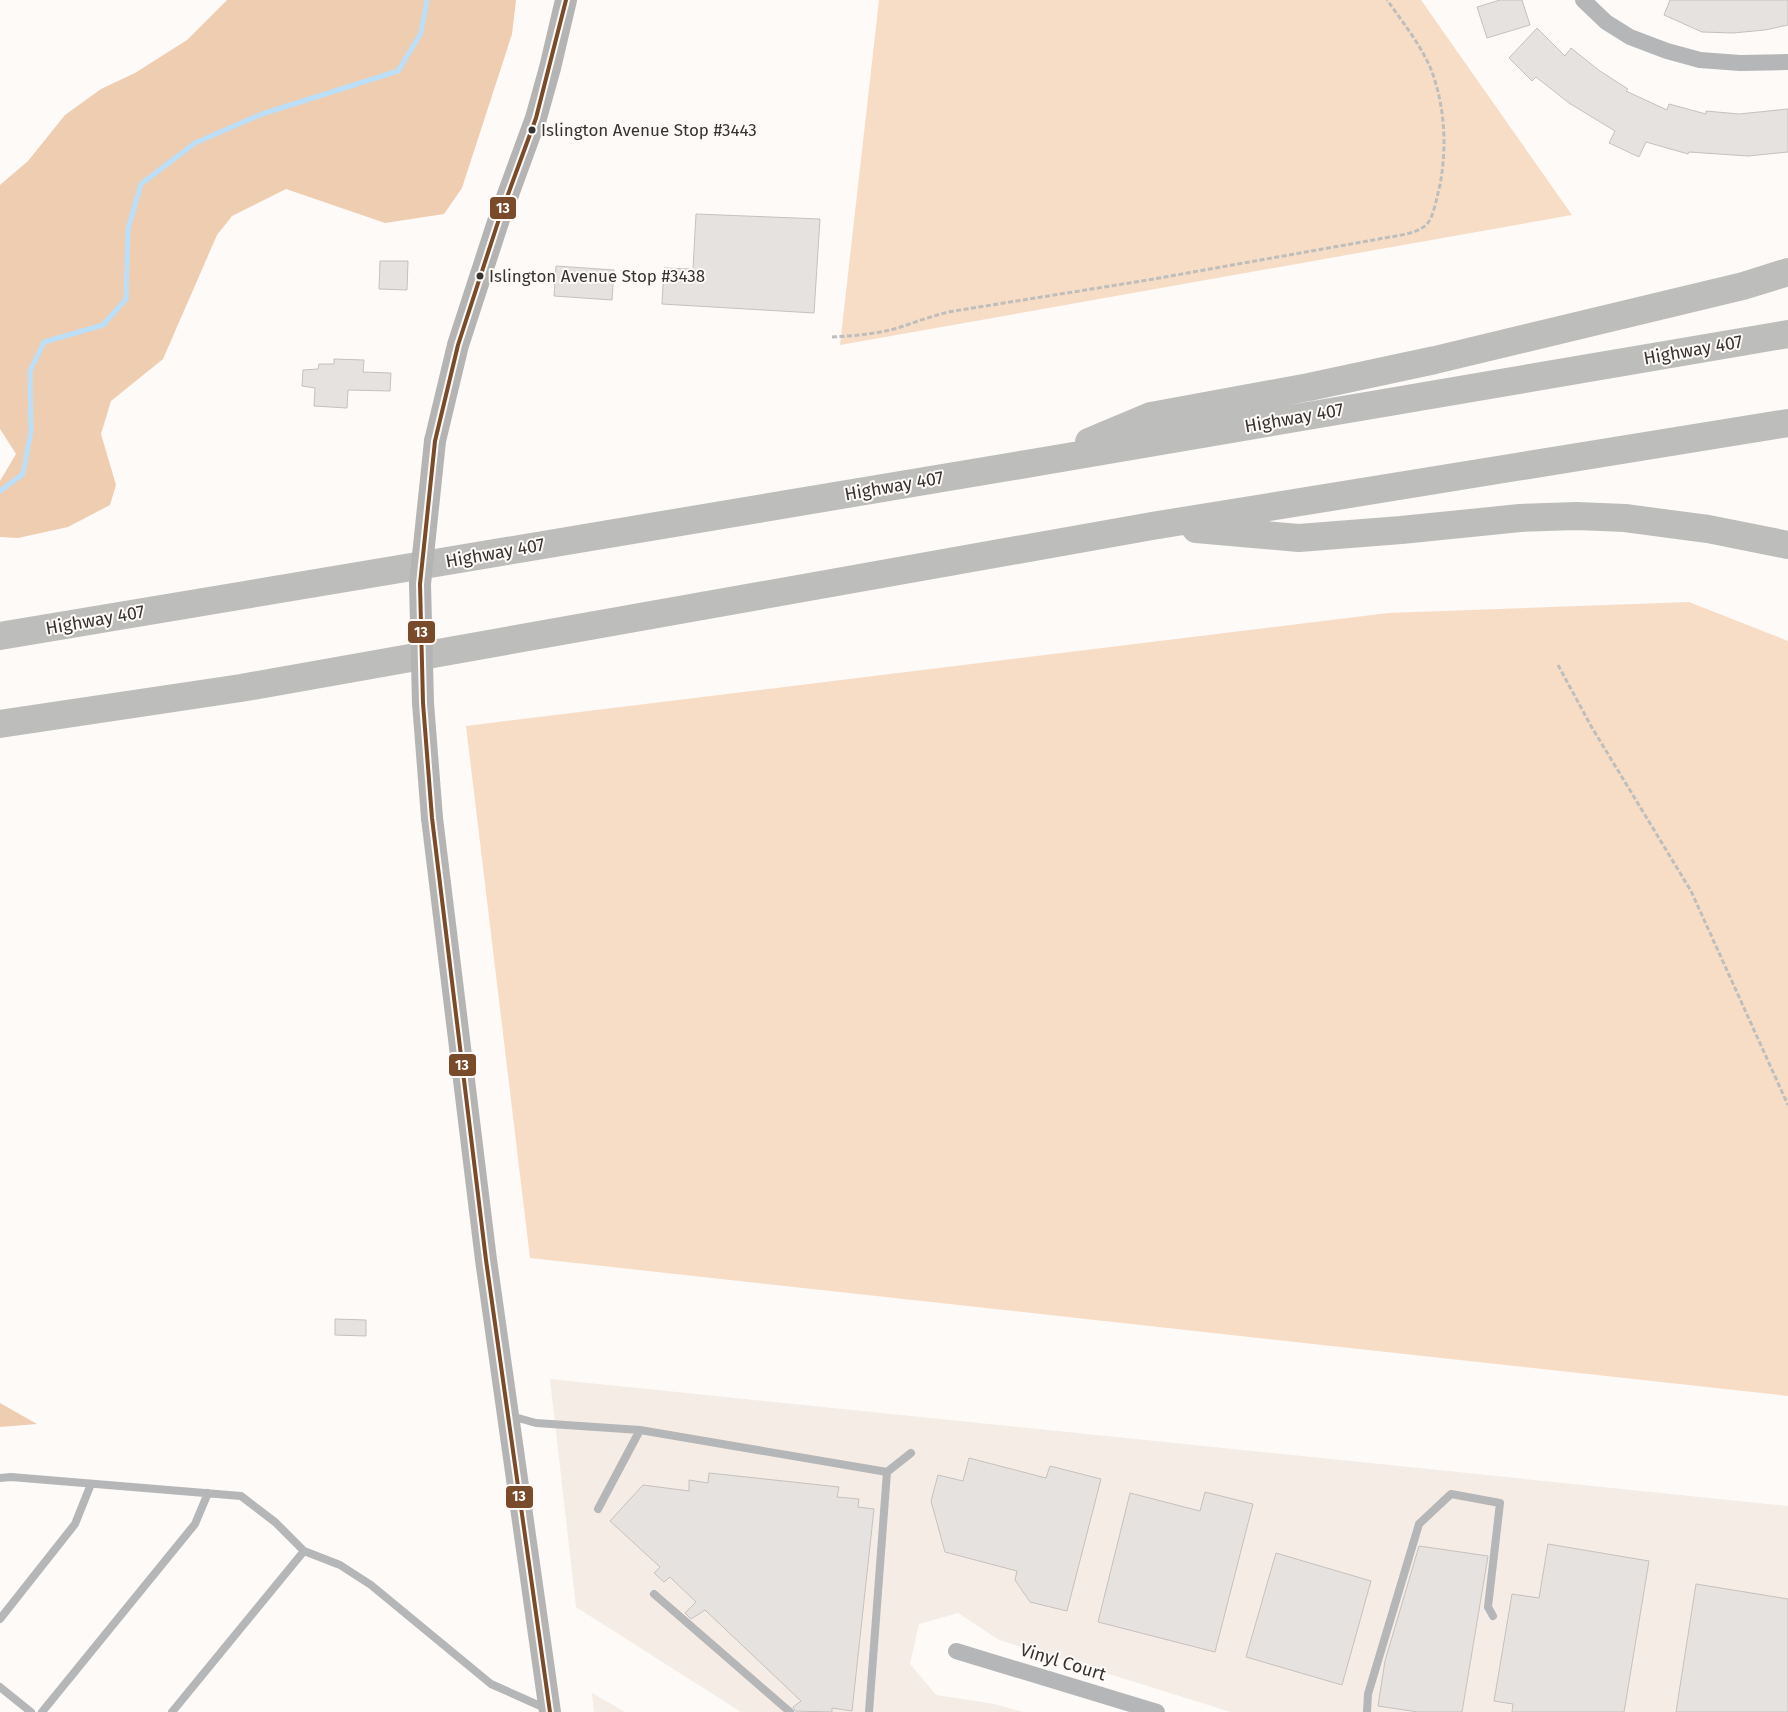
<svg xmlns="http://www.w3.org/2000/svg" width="1788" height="1712" viewBox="0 0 1788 1712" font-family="'Fira Sans',sans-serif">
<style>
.built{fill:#f5ece5}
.green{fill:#f8ddc6}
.forest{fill:#efcdb0}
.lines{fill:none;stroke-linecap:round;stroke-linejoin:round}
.stream{stroke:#bbdff9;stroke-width:5}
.building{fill:#e5e2df;stroke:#c4c1bf}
.path{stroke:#bebebd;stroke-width:3;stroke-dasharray:5 2.5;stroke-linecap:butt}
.lane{stroke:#b5b6b7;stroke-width:8}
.street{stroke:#b5b6b7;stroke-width:16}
.secondary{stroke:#b5b4b5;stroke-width:22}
.highway{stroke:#bdbebc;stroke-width:28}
.secondary-bridge{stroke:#b5b4b5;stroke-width:22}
.bus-1-casing{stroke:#fefaf7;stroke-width:8}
.bus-1{stroke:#7a4b2a;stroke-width:4}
.bus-dot{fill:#373330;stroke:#fefaf7;stroke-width:2}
.labels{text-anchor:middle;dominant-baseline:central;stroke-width:4;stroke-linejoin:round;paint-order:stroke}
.bus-label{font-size:17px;fill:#373330;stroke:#fefaf7;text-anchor:start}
.street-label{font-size:18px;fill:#373330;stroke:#fefaf7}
.line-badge{stroke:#fefaf7;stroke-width:2}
.badge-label{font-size:14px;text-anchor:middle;font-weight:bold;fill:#fff}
</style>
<rect width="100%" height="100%" fill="#fdfaf8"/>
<path class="built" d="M550,1379L1788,1506V1712H1231L999,1640L958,1613L919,1624L910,1664L936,1695L995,1704L1023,1712H741L576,1607Z
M592,1693L625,1712H594Z"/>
<path class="green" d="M879,0H1421L1572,215L840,345Z
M1689,602L1788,641V1396L530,1258L466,726L1388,613Z"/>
<path class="forest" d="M227,0H516L512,34L462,188L444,214L385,223L286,189L232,216L217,235L163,359L111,401L101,434L116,485L110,505L68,527L18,538L0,537V481L16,454L0,429V185L28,161L65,115L101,89L135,73L187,40Z
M0,1403L37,1424L0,1427Z"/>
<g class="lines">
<path class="stream" d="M0,491L23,474L31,431L30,371L44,342L103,325L126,299L128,229L141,184L195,143L262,114L398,71L421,33L427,0"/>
</g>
<path class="building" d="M1500,0H1522L1530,25L1487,38L1477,7Z
M1670,0H1788V25L1765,30L1733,33L1702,32L1664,15Z
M1537,28L1565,56L1571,48L1600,71L1628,89L1626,91L1667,110L1669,104L1706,114V111L1739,114L1788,109V152L1748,156L1689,152L1688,154L1646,142L1639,157L1609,143L1615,131L1569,103L1536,77L1532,81L1509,58Z
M696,214L820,219L814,313L662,304L664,268L693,269Z
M380,261H408L407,290L379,289Z
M556,266L614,270L612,300L554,296Z
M334,359L364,360L363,372L391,373L390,391L348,390L347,408L314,406L315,388L302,386L303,370L318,369L319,364H334Z
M335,1319L366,1320V1336L335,1335Z
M969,1458L1046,1478L1050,1466L1101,1479L1067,1611L1030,1602L1015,1580L1017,1571L945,1552L931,1501L938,1475L963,1481Z
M709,1473L839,1487L837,1497L859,1499L858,1507L874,1509L852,1711L832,1708V1712L795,1711L793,1707L801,1701L705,1610L691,1619L685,1613L696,1602L670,1577L664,1582L654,1573L660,1567L610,1521L643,1485L689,1491V1480L708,1483Z
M1205,1492L1253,1504L1215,1652L1098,1622L1130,1493L1200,1511Z
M1548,1544L1649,1561L1624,1712H1512L1513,1704L1494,1701L1512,1594L1539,1598Z
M1419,1546L1488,1556L1462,1712H1418L1378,1706L1385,1661Z
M1276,1553L1371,1581L1342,1685L1246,1657Z
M1696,1584L1788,1599V1712H1676Z"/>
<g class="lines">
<path class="path" d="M832,337C853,336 874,334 894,329C914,323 933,315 954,311L1148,280L1379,239C1393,236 1415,235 1426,225C1434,218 1437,195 1440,185C1447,147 1445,108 1432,72C1423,48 1402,21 1387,0
M1558,665L1591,726L1691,891L1788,1105"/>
<path class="lane" d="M511,1416L536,1423L640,1430L887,1472L911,1453
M0,1478L11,1477L241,1496L275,1522L304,1551L340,1565L371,1585L491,1684L547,1709
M598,1509L640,1430
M654,1594L790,1712
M0,1619L75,1524L91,1484
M0,1687L31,1712
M42,1712L195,1524L208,1493
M172,1712L304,1551
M869,1712L887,1472
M1367,1712L1368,1694L1419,1524L1451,1494L1500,1503L1488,1607L1493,1616"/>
<path class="street" d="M1583,0L1606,22L1630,37L1667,51L1700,60L1740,63L1788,62
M956,1651L1157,1712"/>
<path class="secondary" d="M435,441L458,345L499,219L536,118L550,68L566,0
M432,818L486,1260L550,1712"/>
<path class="highway" d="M1089,442L1151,416L1309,387L1435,360L1743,286L1788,272
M1196,529L1299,538L1401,530L1520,518L1577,516L1625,518L1708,529L1788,545
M0,636L1044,461L1788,334
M0,724L241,688L1152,526L1788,423"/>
<path class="secondary-bridge" d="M432,818L423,703L420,584L435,441"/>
<defs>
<path id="bus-1" d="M550,1712L486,1260L432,818L423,703L420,584L435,441L458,345L499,219L536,118L566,0"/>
</defs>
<use href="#bus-1" class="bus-1-casing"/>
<use href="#bus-1" class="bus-1"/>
</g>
<g class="bus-dot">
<circle cx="532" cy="130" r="4.5"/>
<circle cx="480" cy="276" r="4.5"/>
</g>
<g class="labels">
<g class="bus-label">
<text x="541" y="130">Islington Avenue Stop #3443</text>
<text x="489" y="276">Islington Avenue Stop #3438</text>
</g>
<g class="street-label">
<text transform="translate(1693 350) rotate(-10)">Highway 407</text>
<text transform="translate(1294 418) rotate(-10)">Highway 407</text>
<text transform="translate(894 486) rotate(-10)">Highway 407</text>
<text transform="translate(495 553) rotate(-10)">Highway 407</text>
<text transform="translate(95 620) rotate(-10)">Highway 407</text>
<text transform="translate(1063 1662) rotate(17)">Vinyl Court</text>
</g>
</g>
<g class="line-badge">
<rect x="489" y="196" width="28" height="24" rx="5" fill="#7a4b2a"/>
<rect x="407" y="620" width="29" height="24" rx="5" fill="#7a4b2a"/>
<rect x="448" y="1053" width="29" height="24" rx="5" fill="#7a4b2a"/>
<rect x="505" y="1485" width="29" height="24" rx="5" fill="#7a4b2a"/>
</g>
<g class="badge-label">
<text x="503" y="213">13</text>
<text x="421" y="637">13</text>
<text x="462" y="1070">13</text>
<text x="519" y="1501">13</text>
</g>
</svg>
